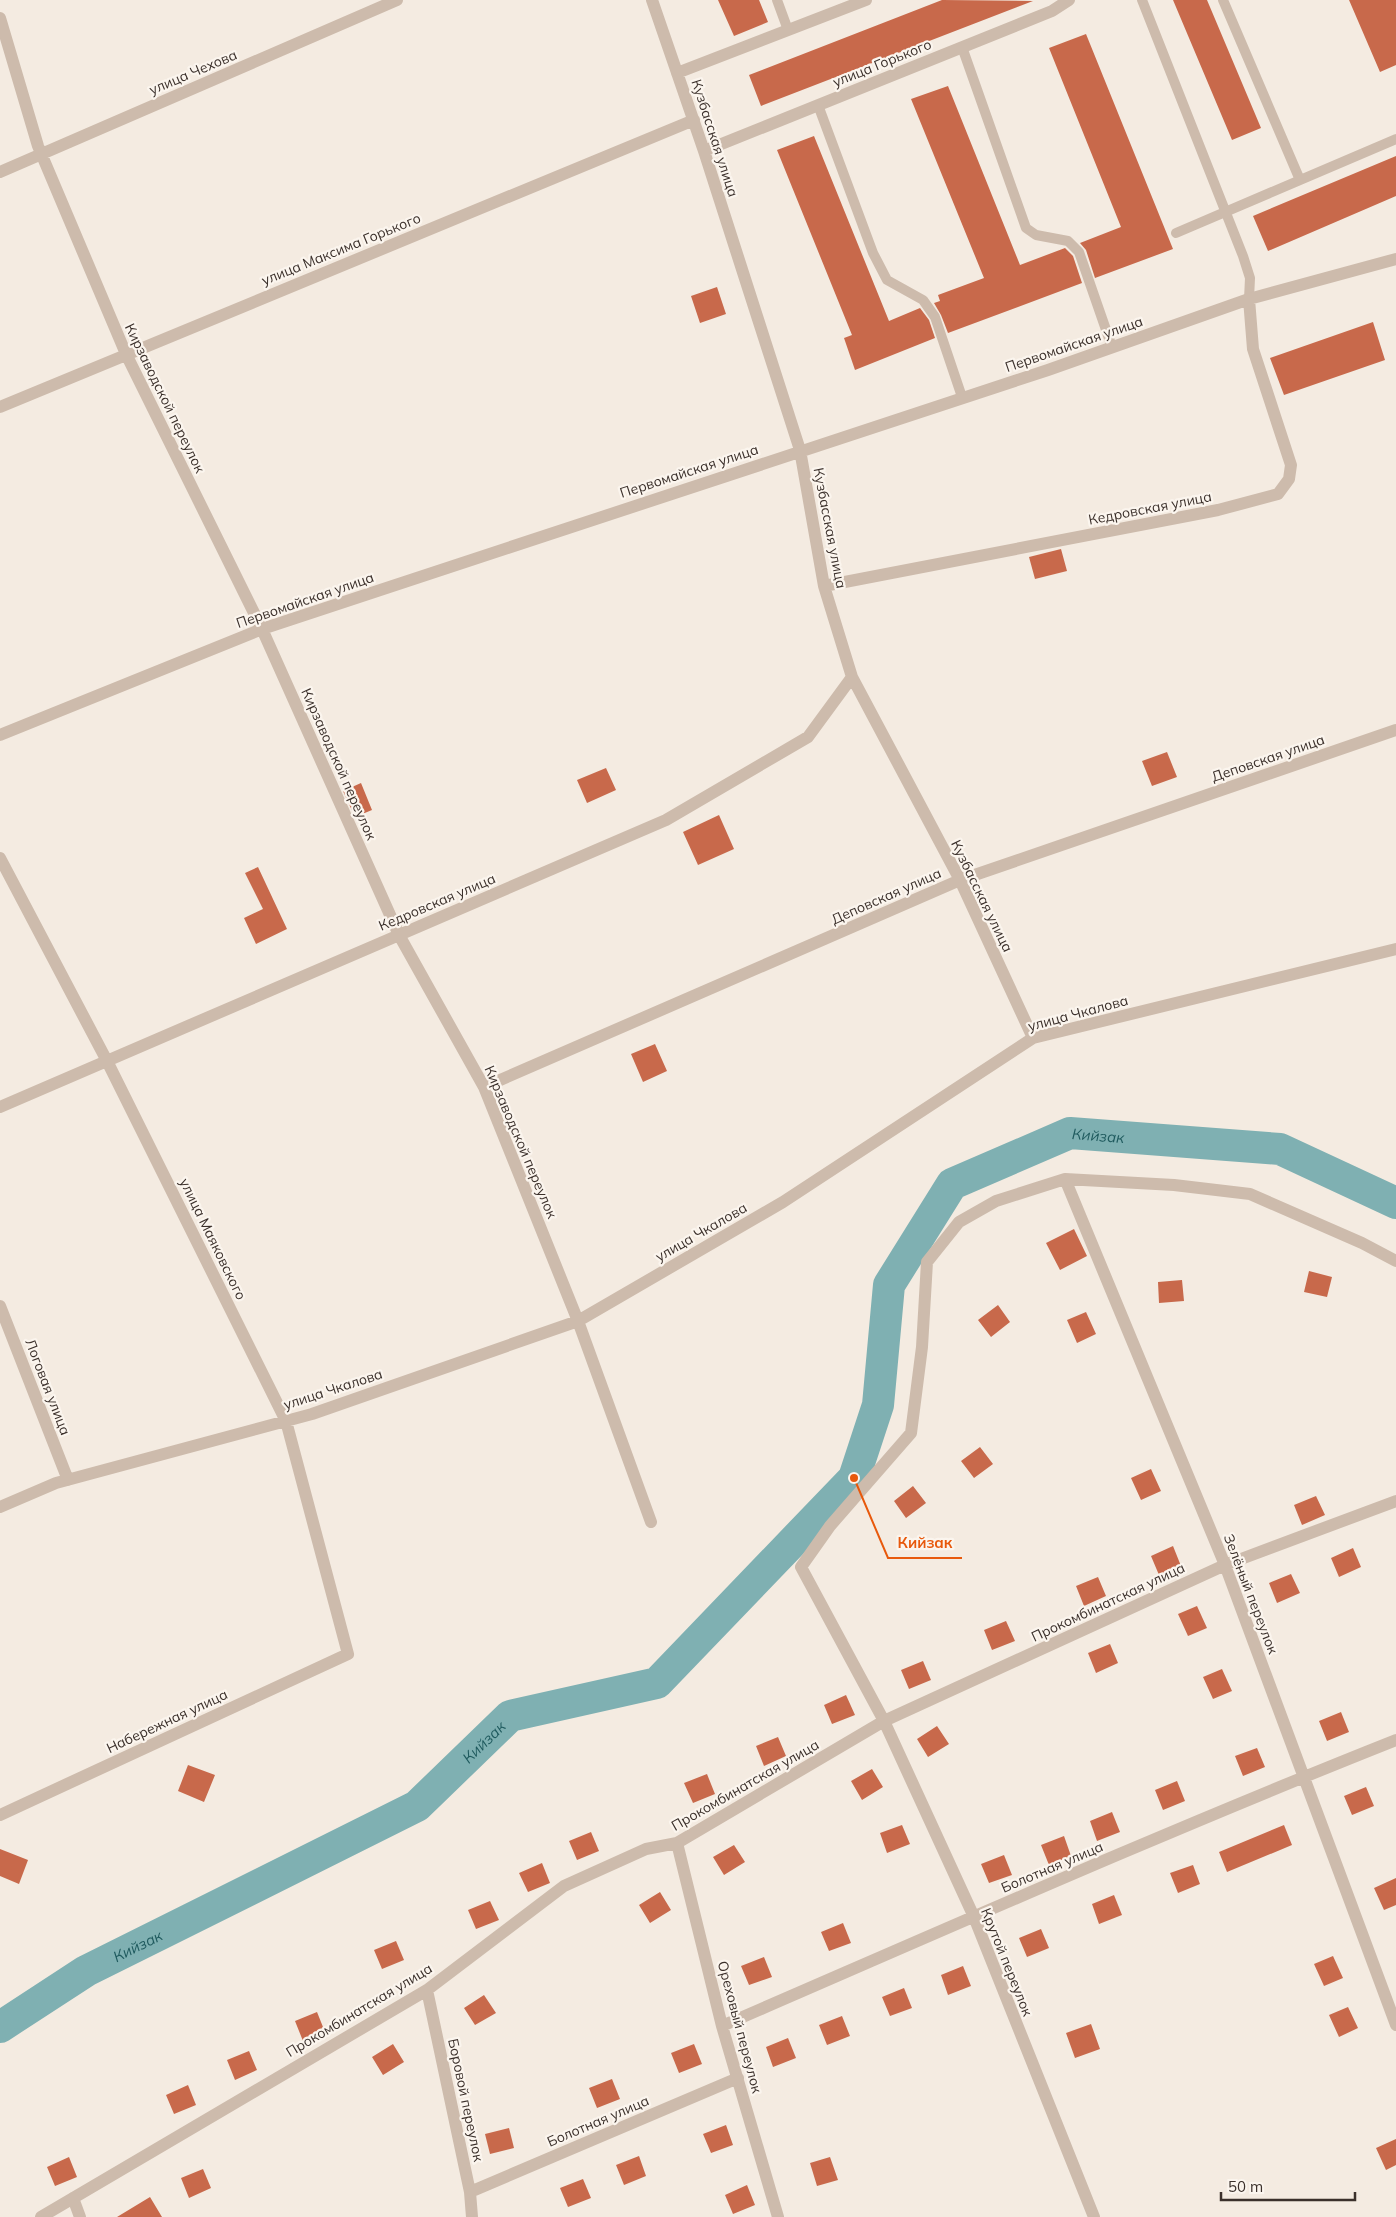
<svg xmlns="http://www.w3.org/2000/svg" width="1396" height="2217" viewBox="0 0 1396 2217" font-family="Mulish,sans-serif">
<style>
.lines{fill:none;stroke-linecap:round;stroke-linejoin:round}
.river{stroke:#7fb0b2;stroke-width:32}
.building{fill:#c8694b}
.lane{stroke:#cdbbac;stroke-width:10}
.street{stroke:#cdbbac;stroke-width:12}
.labels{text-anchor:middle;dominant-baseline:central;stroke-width:4.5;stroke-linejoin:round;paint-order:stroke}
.street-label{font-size:14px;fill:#3b302b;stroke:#fbf5ee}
.water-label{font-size:15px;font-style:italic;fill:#1f5a5e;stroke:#fbf5ee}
.leader{fill:none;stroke:#e8590c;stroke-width:2}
.callout-dot{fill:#e8590c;stroke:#fbf5ee;stroke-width:2}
.callout-label{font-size:15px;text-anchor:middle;font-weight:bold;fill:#e8590c;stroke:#fbf5ee;stroke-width:4.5;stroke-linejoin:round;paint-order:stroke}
</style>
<rect width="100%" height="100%" fill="#f4ebe1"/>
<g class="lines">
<path class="river" id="s1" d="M0,2027L86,1971L417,1806L510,1716L657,1683L854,1478L878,1405L889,1285L952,1184L1070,1133L1280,1149L1396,1203"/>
</g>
<path class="building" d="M718,0H759L768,22L734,36Z
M942,0L1033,1L761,106L749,75Z
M1173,0H1207L1261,128L1232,140Z
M1349,0H1396V65L1380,72Z
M1086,34L1173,249L1095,278L1086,250L1080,243L1121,227L1049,48Z
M948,86L1020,265L1065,248L1073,256L1082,283L948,333L941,315L934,303L940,301L938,295L984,278L911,99Z
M814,136L889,321L920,308L929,320L935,338L855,370L844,338L852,335L777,150Z
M1396,156V196L1268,251L1253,216Z
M717,287L726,314L700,323L691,296Z
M1373,322L1385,360L1284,395L1270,358Z
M1061,549L1067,571L1035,579L1029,557Z
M1167,752L1177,777L1152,786L1142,761Z
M606,768L616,790L587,803L577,780Z
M361,783L372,810L355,817L343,791Z
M719,815L734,849L698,865L683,832Z
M258,867L287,929L256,944L244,918L263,909L245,873Z
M655,1044L667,1071L643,1082L631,1054Z
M1074,1229L1087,1256L1060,1270L1046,1243Z
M1309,1271L1332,1277L1327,1297L1304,1292Z
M1182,1280L1184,1301L1159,1303L1158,1282Z
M998,1305L1010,1322L991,1337L978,1320Z
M1086,1312L1096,1334L1077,1343L1067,1320Z
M980,1447L993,1464L974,1478L961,1461Z
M1151,1469L1161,1491L1141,1500L1131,1478Z
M913,1486L926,1503L906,1518L894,1501Z
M1316,1496L1325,1515L1302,1525L1294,1505Z
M1173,1546L1181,1566L1159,1575L1151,1556Z
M1353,1548L1361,1567L1339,1577L1331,1558Z
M1291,1574L1300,1593L1277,1603L1269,1583Z
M1098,1577L1106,1596L1084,1606L1076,1586Z
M1197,1606L1207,1628L1188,1636L1178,1614Z
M1006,1621L1015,1641L992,1650L984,1630Z
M1110,1644L1118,1663L1096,1673L1088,1653Z
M923,1661L931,1680L909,1689L901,1670Z
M1222,1669L1232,1691L1213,1699L1203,1677Z
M846,1695L855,1715L832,1724L824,1705Z
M1341,1712L1349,1732L1327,1741L1319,1721Z
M937,1726L949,1744L928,1757L917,1739Z
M778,1737L786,1756L764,1766L756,1746Z
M1257,1748L1265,1767L1243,1776L1235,1756Z
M188,1765L215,1775L204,1802L178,1791Z
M872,1769L883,1787L862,1800L851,1781Z
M707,1774L715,1794L693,1803L684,1783Z
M1177,1781L1185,1801L1163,1810L1155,1790Z
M1366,1787L1374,1806L1352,1815L1344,1796Z
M1112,1812L1120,1832L1097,1841L1090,1821Z
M902,1825L910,1844L887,1853L880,1833Z
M1284,1825L1292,1845L1227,1872L1219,1852Z
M591,1832L599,1851L577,1860L569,1841Z
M1064,1836L1071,1856L1049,1865L1041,1845Z
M734,1845L745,1862L724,1875L713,1857Z
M0,1849L28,1860L19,1884L0,1876Z
M1004,1855L1012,1875L989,1883L981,1864Z
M542,1863L550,1883L528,1892L519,1873Z
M1193,1865L1200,1884L1178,1893L1170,1873Z
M1396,1878V1905L1384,1910L1374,1888Z
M660,1892L671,1910L650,1923L639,1905Z
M1114,1895L1122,1915L1099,1924L1092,1904Z
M490,1901L499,1920L476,1929L468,1910Z
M843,1923L851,1943L829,1951L821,1932Z
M1041,1929L1049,1948L1027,1957L1019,1938Z
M396,1941L404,1960L382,1969L374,1950Z
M1333,1956L1343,1978L1324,1986L1314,1964Z
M764,1957L772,1977L749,1985L741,1966Z
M963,1966L971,1986L948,1995L941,1975Z
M904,1988L912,2008L890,2016L882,1997Z
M484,1995L496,2013L475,2025L464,2008Z
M1348,2007L1358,2028L1339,2037L1329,2015Z
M317,2012L325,2032L303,2041L295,2021Z
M842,2016L850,2036L827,2045L819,2025Z
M1091,2024L1100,2049L1075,2058L1066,2033Z
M788,2038L796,2058L773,2067L766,2047Z
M393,2044L404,2062L383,2075L372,2057Z
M694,2044L702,2064L679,2073L671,2053Z
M249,2051L257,2070L235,2080L227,2060Z
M612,2079L620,2099L597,2108L589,2088Z
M188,2085L196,2105L174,2114L166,2095Z
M726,2125L733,2145L711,2153L703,2134Z
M509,2128L514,2148L490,2154L485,2134Z
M1396,2139V2165L1386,2170L1376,2148Z
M639,2156L646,2176L624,2185L616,2165Z
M69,2157L77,2177L55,2186L47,2167Z
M830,2157L838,2180L817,2186L810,2163Z
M203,2169L211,2188L189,2198L181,2178Z
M583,2179L591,2198L568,2207L560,2188Z
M747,2185L755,2205L733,2214L725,2195Z
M150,2197L162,2217H117Z"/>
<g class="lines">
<path class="lane" d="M777,0L788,30
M1142,0L1243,256L1250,278L1249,299
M1223,0L1300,180
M962,47L1026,228L1036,235L1068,241L1079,252L1112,347
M818,105L873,253L887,280L923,300L935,317L962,397
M1176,233L1396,139"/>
<path class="street" d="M652,0L704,151L800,450L824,586L852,677L960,880L1033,1038
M0,18L38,146L126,354L262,629L399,935L484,1087L578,1321L651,1522
M677,73L866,0
M704,151L1052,11L1069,0
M0,172L397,0
M0,407L694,120
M824,586L1218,510L1278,494L1289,479L1291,465L1253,349L1249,299
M0,735L262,629L1048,370L1249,299L1396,259
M0,858L107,1061L286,1421L348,1654L0,1815
M484,1087L960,880L1396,730
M0,1107L666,820L808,737L852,677
M1065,1179L1225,1565L1396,2025
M0,1306L68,1480
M0,1507L56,1483L312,1414L578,1321L783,1202L1033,1038L1396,949
M677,1843L722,2026L778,2217
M427,1990L470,2192L472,2217
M722,2026C946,1929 1169,1830 1396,1740
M470,2192L738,2078
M73,2198L80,2217
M41,2217L427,1990L564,1886L646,1849L677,1843L884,1721L1225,1565L1396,1501
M1094,2217L974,1917L884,1721L801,1567L830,1526L911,1433L922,1347L927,1262L959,1222L996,1201L1065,1179L1174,1185L1250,1194L1362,1243L1396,1261"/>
</g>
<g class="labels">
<g class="street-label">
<text transform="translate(882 63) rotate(-22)">улица Горького</text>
<text transform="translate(193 72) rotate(-23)">улица Чехова</text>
<text transform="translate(715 138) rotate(72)">Кузбасская улица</text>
<text transform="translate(341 249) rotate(-22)">улица Максима Горького</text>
<text transform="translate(1074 344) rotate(-19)">Первомайская улица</text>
<text transform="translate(165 398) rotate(64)">Кирзаводской переулок</text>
<text transform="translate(689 471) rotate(-18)">Первомайская улица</text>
<text transform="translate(1150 508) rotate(-11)">Кедровская улица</text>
<text transform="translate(830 528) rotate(79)">Кузбасская улица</text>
<text transform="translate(305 600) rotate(-19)">Первомайская улица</text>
<text transform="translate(1268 758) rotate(-19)">Деповская улица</text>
<text transform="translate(339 764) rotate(66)">Кирзаводской переулок</text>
<text transform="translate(886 896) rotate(-24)">Деповская улица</text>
<text transform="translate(982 896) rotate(64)">Кузбасская улица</text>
<text transform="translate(437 902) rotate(-23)">Кедровская улица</text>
<text transform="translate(1078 1013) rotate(-15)">улица Чкалова</text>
<text transform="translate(521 1142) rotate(67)">Кирзаводской переулок</text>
<text transform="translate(701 1232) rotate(-30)">улица Чкалова</text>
<text transform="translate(213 1239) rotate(64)">улица Маяковского</text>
<text transform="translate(48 1387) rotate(69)">Логовая улица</text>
<text transform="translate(333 1389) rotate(-18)">улица Чкалова</text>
<text transform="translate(1251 1594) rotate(69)">Зелёный переулок</text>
<text transform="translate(1108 1602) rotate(-25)">Прокомбинатская улица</text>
<text transform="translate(167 1721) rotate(-25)">Набережная улица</text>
<text transform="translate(745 1785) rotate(-30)">Прокомбинатская улица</text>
<text transform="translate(1052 1867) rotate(-23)">Болотная улица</text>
<text transform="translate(1007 1962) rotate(68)">Крутой переулок</text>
<text transform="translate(359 2010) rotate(-31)">Прокомбинатская улица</text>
<text transform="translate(740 2027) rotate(75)">Ореховый переулок</text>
<text transform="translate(466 2100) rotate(78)">Боровой переулок</text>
<text transform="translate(598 2121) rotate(-23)">Болотная улица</text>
</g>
<g class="water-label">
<text stroke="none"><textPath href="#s1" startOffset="1510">Кийзак</textPath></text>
<text stroke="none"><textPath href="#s1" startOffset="565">Кийзак</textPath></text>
<text stroke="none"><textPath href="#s1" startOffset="160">Кийзак</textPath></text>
</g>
</g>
<path class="leader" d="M854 1478L888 1558H962"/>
<circle class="callout-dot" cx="854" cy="1478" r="5"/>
<g class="callout-label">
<text x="925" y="1548">Кийзак</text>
</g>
<path d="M1221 2192v8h134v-8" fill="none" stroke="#3b302b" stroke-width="2.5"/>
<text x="1228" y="2192" font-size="15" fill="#3b302b" stroke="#fbf5ee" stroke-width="4" paint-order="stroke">50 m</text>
</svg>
